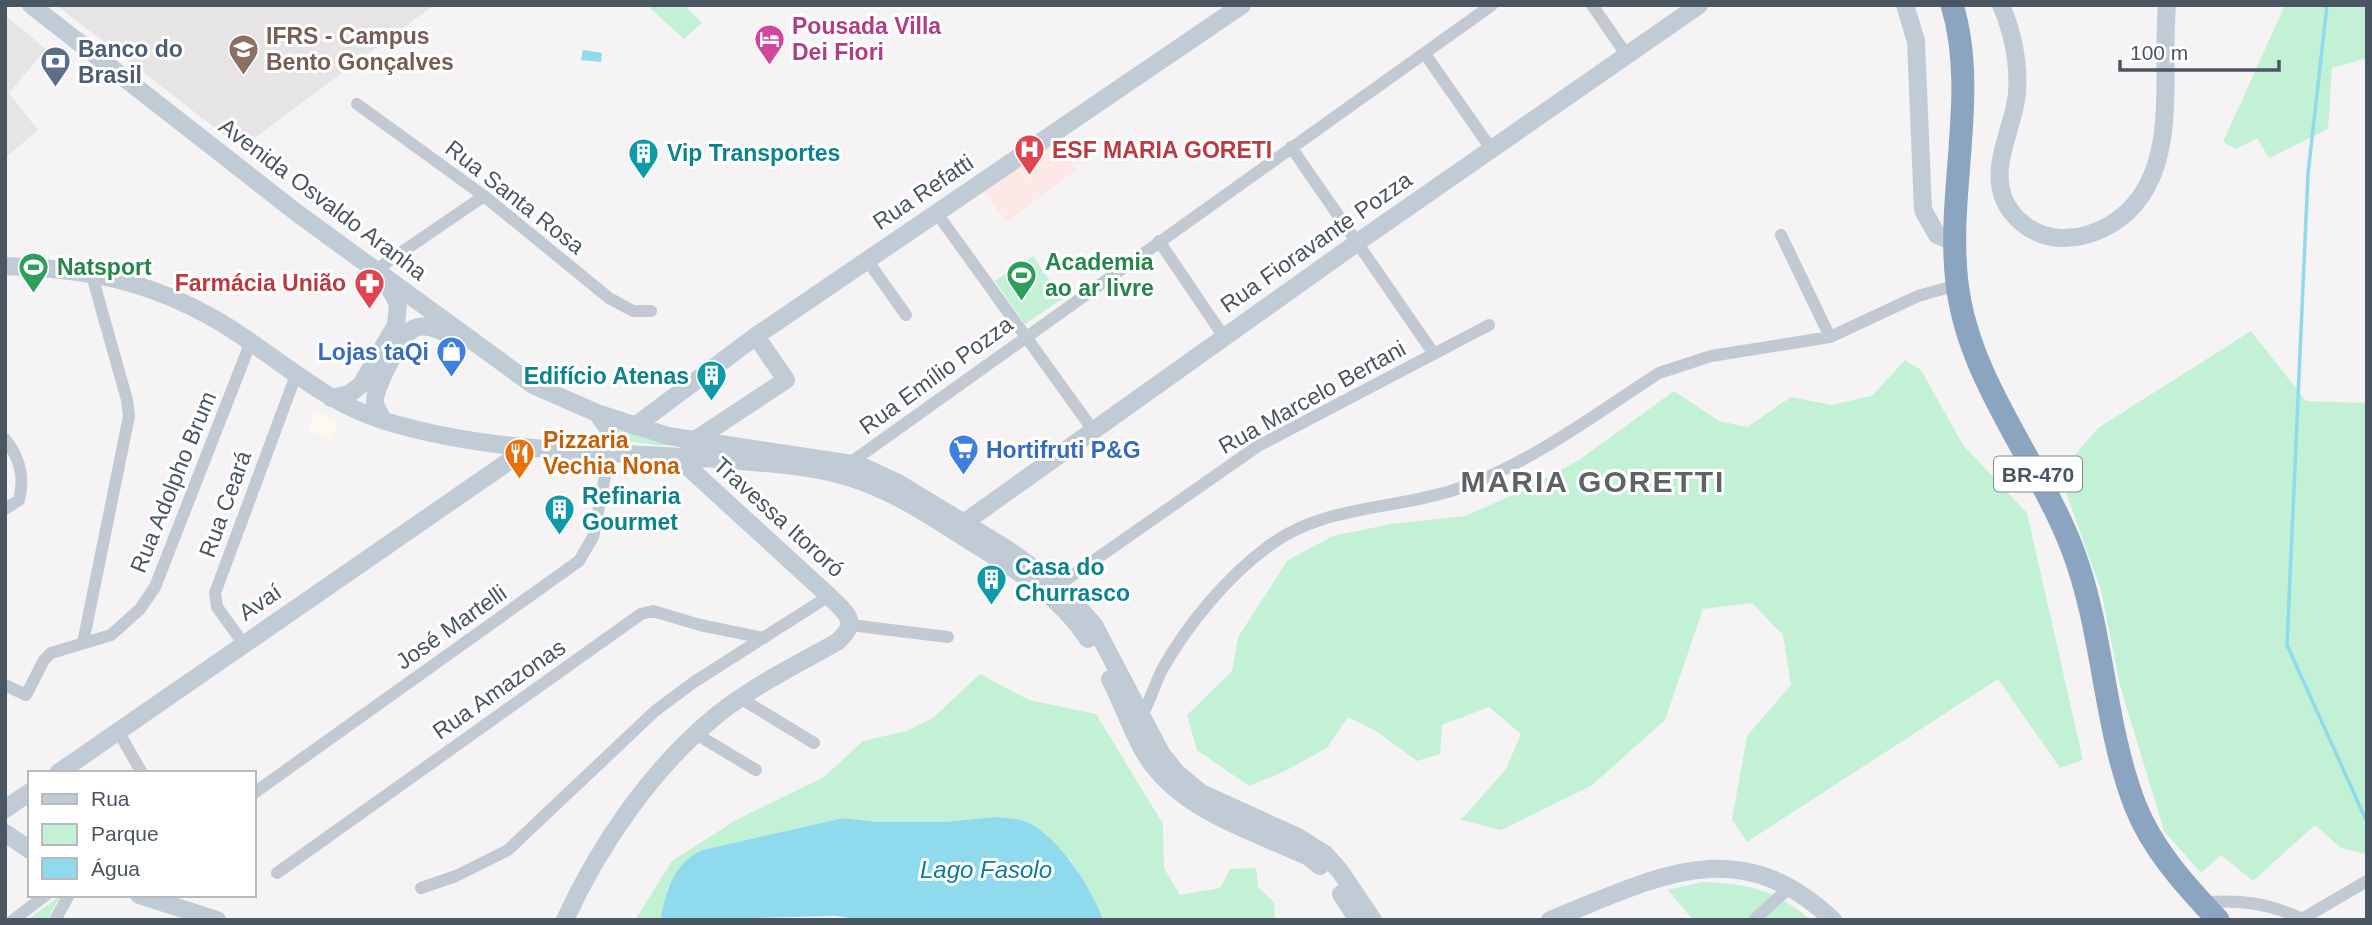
<svg xmlns="http://www.w3.org/2000/svg" width="2372" height="925" viewBox="0 0 2372 925" font-family="Arial,sans-serif">
<style>
.commercial{fill:#fdf9ef}
.education{fill:#e6e4e5}
.medical{fill:#fce8e6}
.green{fill:#c3f1d5}
.water{fill:#90daee}
.lines{fill:none;stroke-linecap:round;stroke-linejoin:round}
.stream{stroke:#90daee;stroke-width:3.5}
.street{stroke:#c1cad2;stroke-width:12}
.secondary{stroke:#c1cbd6;stroke-width:18}
.highway{stroke:#8ba5c1;stroke-width:23}
.labels{text-anchor:middle;dominant-baseline:central;stroke-width:6;stroke-linejoin:round;paint-order:stroke}
.shield{fill:#fff;stroke:#808990;stroke-width:2}
.shield-label{font-size:21px;font-weight:bold;fill:#4a5661}
.hotel-label{font-size:23px;font-weight:bold;fill:#b23c85;stroke:#fff;text-anchor:start}
.education-label{font-size:23px;font-weight:bold;fill:#785e54;stroke:#fff;text-anchor:start}
.service-label{font-size:23px;font-weight:bold;fill:#4e5e75;stroke:#fff;text-anchor:start}
.health-label{font-size:23px;font-weight:bold;fill:#be3a42;stroke:#fff;text-anchor:start}
.culture-label{font-size:23px;font-weight:bold;fill:#0d838f;stroke:#fff;text-anchor:start}
.street-label{font-size:23px;fill:#4a5661;stroke:#fff}
.leisure-label{font-size:23px;font-weight:bold;fill:#27864d;stroke:#fff;text-anchor:start}
.shop-label{font-size:23px;font-weight:bold;fill:#366cbe;stroke:#fff;text-anchor:end}
.food-label{font-size:23px;font-weight:bold;fill:#c56008;stroke:#fff;text-anchor:start}
.water-label{font-size:24px;font-style:italic;fill:#0c7c9b;stroke:#fff}
.district-label{font-size:30px;font-weight:bold;letter-spacing:2px;fill:#5f6368;stroke:#fff}
</style>
<rect width="100%" height="100%" fill="#f5f3f3"/>
<path class="commercial" d="M314,410L338,421L331,440L308,431L314,419L311,416Z"/>
<path class="education" d="M56,5H434L241,148Z
M7,17L46,49L9,93L38,130L5,158Z"/>
<path class="medical" d="M1053,139L1076,170L1006,222L981,185Z"/>
<path class="green" d="M652,5H684L702,23L684,39L650,8Z
M2285,5H2367V58L2332,68L2328,129L2269,158L2257,138L2236,149L2223,142Z
M1033,256L1062,299L1025,324L995,281Z
M2251,331L2306,401L2367,403V854L2341,848L2315,825L2253,881L2221,855L2201,873L2164,831L2120,685L2101,590L2059,473L2098,428Z
M1905,360L1921,370L1963,445L2027,513L2083,760L2060,768L1998,679L1747,842L1732,820L1747,736L1791,685L1783,635L1752,603L1703,609L1665,720L1591,786L1501,830L1461,820L1506,769L1521,734L1489,707L1442,725L1440,754L1417,761L1376,731L1348,717L1327,748L1285,771L1249,786L1197,750L1187,715L1232,671L1238,637L1288,560L1333,536L1391,524L1465,516L1522,491L1579,460L1674,391L1719,421L1747,427L1791,397L1831,405L1872,396Z
M618,424L668,442L662,446L619,440L613,434Z
M980,674L1029,700L1096,714L1163,824L1164,868L1180,895L1220,888L1230,869L1256,868L1258,887L1274,902L1275,920H1103L1071,860L994,817L944,822H877L843,818L703,850L681,866L667,889L661,920H635L672,861L736,820L824,777L863,741L906,731L933,718Z
M1702,882C1750,884 1773,889 1811,920H1693L1668,890Z
M61,895L47,920H27Z"/>
<path class="water" d="M583,50L602,53L601,62L581,60Z
M994,817C1004,818 1018,818 1027,822C1058,836 1092,888 1103,920H864L836,916L661,920C664,892 676,860 703,850L843,818L877,822H944Z"/>
<g class="lines">
<path class="stream" d="M2327,5L2308,174L2287,645L2367,822"/>
<path class="street" d="M1592,5L1626,54
M1425,54L1492,150
M357,104L484,196L609,298L633,311H651
M1291,147L1434,354
M936,212L1093,430
M1781,235L1830,337
M1159,241L1224,337
M867,260L906,315
M377,269L484,196
M5,439C20,458 25,477 19,500L5,509
M850,463L1492,5
M1053,589L1258,446L1489,325
M850,625L948,637
M83,643L129,416L127,400L91,272
M243,643L217,607L215,593L296,375
M5,685L26,695L44,660L51,653L111,635L140,609L155,587L250,344
M740,698L814,743
M1139,721C1149,705 1154,685 1163,668C1188,624 1226,578 1266,548C1323,504 1392,511 1457,489C1530,464 1594,415 1659,373L1711,356L1830,337L1918,296L1957,285
M118,731L142,773
M696,734L756,770
M254,793L579,561L593,537L610,452
M277,873L641,614L653,611L700,625L764,638
M421,888L456,876L508,850L655,711L694,682L829,596
M2202,903C2238,899 2269,903 2302,919L2367,881
M13,920L46,895
M55,920L69,895
M1754,920L1790,887"/>
<path class="secondary" d="M31,5L297,213L533,385L597,413L668,436L859,465L898,483L1007,549L1059,586L1094,625L1161,753L1177,773L1201,793L1298,837L1325,854L1340,871L1373,920
M1905,5L1916,41L1923,210L1937,235L1955,242
M2001,5C2013,33 2019,63 2017,93C2014,127 1991,162 2003,197C2012,220 2035,237 2060,238C2078,239 2094,234 2110,225C2184,181 2160,78 2167,5
M5,266C87,269 148,280 220,322C275,355 320,400 382,420C489,454 605,451 716,459C760,463 803,464 845,476C894,490 933,518 976,545C1017,570 1061,597 1088,639
M331,398L349,394L361,385L396,325L398,304L386,281
M597,413L609,430L610,452
M384,421C381,415 375,408 375,401C374,389 402,334 413,329C427,322 443,332 456,337
M635,426L756,336L1242,5
M692,442L786,380L756,336
M958,527L1358,242L1699,5
M1110,679C1122,702 1131,729 1144,752C1179,811 1251,830 1309,857L1320,866
M58,773L528,448
M5,809L30,792
M5,833L30,850
M1341,894L1358,920
M139,895L217,920
M565,920C599,845 653,767 717,715C753,686 796,665 837,642C860,622 847,614 829,596L688,467L685,461L688,452
M1550,920C1654,879 1737,829 1833,920"/>
<path class="highway" d="M1952,5C1979,93 1946,192 1957,283C1968,380 2038,460 2072,548C2104,631 2103,722 2135,805C2152,849 2186,886 2218,920"/>
</g>
<defs>
<symbol id="hotel-pin" viewBox="-11 -11 22 30"><path d="M0 17L-7.5 6A9.5 9.5 0 1 1 7.5 6Z" fill="#d1479c" stroke="#fff"/><path d="M-6-4.5h1.5V1H6V5H4.5V3h-9V5H-6ZM-4 0a1.8 1.8 0 1 1 3.6 0ZM.5 0V-2.5h3Q6-2.5 6 0Z" fill="#fff"/></symbol>
<symbol id="university-pin" viewBox="-11 -11 22 30"><path d="M0 17L-7.5 6A9.5 9.5 0 1 1 7.5 6Z" fill="#8d6e63" stroke="#fff"/><path d="M0-5L7-2L0 1L-7-2ZM-4 1L0 2.5L4 1V4Q0 6-4 4Z" fill="#fff"/></symbol>
<symbol id="bank-pin" viewBox="-11 -11 22 30"><path d="M0 17L-7.5 6A9.5 9.5 0 1 1 7.5 6Z" fill="#5c6f8a" stroke="#fff"/><path d="M-6-4H6V4H-6ZM0-2.3a2.3 2.3 0 1 0 0 4.6a2.3 2.3 0 1 0 0-4.6Z" fill="#fff"/></symbol>
<symbol id="hospital-pin" viewBox="-11 -11 22 30"><path d="M0 17L-7.5 6A9.5 9.5 0 1 1 7.5 6Z" fill="#e0444e" stroke="#fff"/><path d="M-5-5h3v3.5h4V-5h3V5h-3V1.5h-4V5h-3Z" fill="#fff"/></symbol>
<symbol id="building-pin" viewBox="-11 -11 22 30"><path d="M0 17L-7.5 6A9.5 9.5 0 1 1 7.5 6Z" fill="#0f9aa8" stroke="#fff"/><path d="M-4-6H4V6H1V3H-1V6H-4ZM-2.5-4.3h1.7v1.8h-1.7ZM.8-4.3h1.7v1.8H.8ZM-2.5-1h1.7V.8h-1.7ZM.8-1h1.7V.8H.8Z" fill="#fff"/></symbol>
<symbol id="stadium-pin" viewBox="-11 -11 22 30"><path d="M0 17L-7.5 6A9.5 9.5 0 1 1 7.5 6Z" fill="#2e9e5b" stroke="#fff"/><path d="M0-5a6.5 5 0 1 0 0 10a6.5 5 0 1 0 0-10ZM-3.5-1.8h7v3.6h-7Z" fill="#fff"/></symbol>
<symbol id="pharmacy-pin" viewBox="-11 -11 22 30"><path d="M0 17L-7.5 6A9.5 9.5 0 1 1 7.5 6Z" fill="#e0444e" stroke="#fff"/><path d="M-2-6h4v4h4v4h-4v4h-4v-4h-4v-4h4Z" fill="#fff"/></symbol>
<symbol id="shop-pin" viewBox="-11 -11 22 30"><path d="M0 17L-7.5 6A9.5 9.5 0 1 1 7.5 6Z" fill="#3f7fe0" stroke="#fff"/><path d="M-5-2.5h2.3a2.7 3.5 0 0 1 5.4 0H5L5.5 6h-11ZM-1.5-2.5h3a1.5 2.3 0 0 0-3 0Z" fill="#fff"/></symbol>
<symbol id="supermarket-pin" viewBox="-11 -11 22 30"><path d="M0 17L-7.5 6A9.5 9.5 0 1 1 7.5 6Z" fill="#3f7fe0" stroke="#fff"/><path d="M-6-5.5h2.5l.6 2H6L4.5 2H-2.5L-4.4-4H-6ZM-1.5 3.2a1.3 1.3 0 1 0 .1 0ZM3 3.2a1.3 1.3 0 1 0 .1 0Z" fill="#fff"/></symbol>
<symbol id="restaurant-pin" viewBox="-11 -11 22 30"><path d="M0 17L-7.5 6A9.5 9.5 0 1 1 7.5 6Z" fill="#e8710a" stroke="#fff"/><path d="M-5-6h1v4h1v-4h1v4h1v-4h1v5L-1.5 .5V6h-2V.5L-5-1ZM5-6V6H3V1.5H1.5Q1.5-4 5-6Z" fill="#fff"/></symbol>
</defs>
<g fill-rule="evenodd">
<use href="#hotel-pin" x="752" y="22" width="35" height="47"/>
<use href="#university-pin" x="226" y="32" width="35" height="47"/>
<use href="#bank-pin" x="38" y="44" width="35" height="47"/>
<use href="#hospital-pin" x="1012" y="132" width="35" height="47"/>
<use href="#building-pin" x="626" y="136" width="35" height="47"/>
<use href="#stadium-pin" x="16" y="250" width="35" height="47"/>
<use href="#stadium-pin" x="1004" y="258" width="35" height="47"/>
<use href="#pharmacy-pin" x="352" y="266" width="35" height="47"/>
<use href="#shop-pin" x="434" y="334" width="35" height="47"/>
<use href="#building-pin" x="694" y="358" width="35" height="47"/>
<use href="#supermarket-pin" x="946" y="432" width="35" height="47"/>
<use href="#restaurant-pin" x="502" y="436" width="35" height="47"/>
<use href="#building-pin" x="542" y="492" width="35" height="47"/>
<use href="#building-pin" x="974" y="562" width="35" height="47"/>
</g>
<g class="labels">
<rect class="shield" x="1994" y="456.5" width="88" height="35" rx="5"/>
<g class="shield-label">
<text x="2038" y="474">BR-470</text>
</g>
<g class="hotel-label">
<text x="792" y="26">Pousada Villa<tspan x="792" dy="26">Dei Fiori</tspan></text>
</g>
<g class="education-label">
<text x="266" y="36">IFRS - Campus<tspan x="266" dy="26">Bento Gonçalves</tspan></text>
</g>
<g class="service-label">
<text x="78" y="49">Banco do<tspan x="78" dy="26">Brasil</tspan></text>
</g>
<g class="health-label">
<text x="1052" y="150">ESF MARIA GORETI</text>
<text x="346" y="283" text-anchor="end">Farmácia União</text>
</g>
<g class="culture-label">
<text x="667" y="153">Vip Transportes</text>
<text x="689" y="376" text-anchor="end">Edifício Atenas</text>
<text x="582" y="496">Refinaria<tspan x="582" dy="26">Gourmet</tspan></text>
<text x="1015" y="567">Casa do<tspan x="1015" dy="26">Churrasco</tspan></text>
</g>
<g class="street-label">
<text transform="translate(923 192) rotate(-34)">Rua Refatti</text>
<text transform="translate(515 197) rotate(38)">Rua Santa Rosa</text>
<text transform="translate(323 199) rotate(37)">Avenida Osvaldo Aranha</text>
<text transform="translate(1316 242) rotate(-35)">Rua Fioravante Pozza</text>
<text transform="translate(936 375) rotate(-36)">Rua Emílio Pozza</text>
<text transform="translate(1312 397) rotate(-29)">Rua Marcelo Bertani</text>
<text transform="translate(173 482) rotate(-68)">Rua Adolpho Brum</text>
<text transform="translate(225 504) rotate(-70)">Rua Ceará</text>
<text transform="translate(779 517) rotate(42)">Travessa Itororó</text>
<text transform="translate(260 602) rotate(-34)">Avaí</text>
<text transform="translate(451 627) rotate(-35)">José Martelli</text>
<text transform="translate(499 689) rotate(-35)">Rua Amazonas</text>
</g>
<g class="leisure-label">
<text x="1045" y="262">Academia<tspan x="1045" dy="26">ao ar livre</tspan></text>
<text x="57" y="267">Natsport</text>
</g>
<g class="shop-label">
<text x="429" y="352">Lojas taQi</text>
<text x="986" y="450" text-anchor="start">Hortifruti P&amp;G</text>
</g>
<g class="food-label">
<text x="543" y="440">Pizzaria<tspan x="543" dy="26">Vechia Nona</tspan></text>
</g>
<g class="water-label">
<text x="986" y="869">Lago Fasolo</text>
</g>
<g class="district-label">
<text x="1593" y="481">MARIA GORETTI</text>
</g>
</g>
<rect width="2372" height="925" fill="none" stroke="#4a5661" stroke-width="14"/>
<rect x="28" y="771" width="228" height="126" fill="#ffffff" stroke="#b7bbc0" stroke-width="2"/>
<rect x="42" y="794" width="35" height="10" fill="#c1cbd6" stroke="#b7bbc0" stroke-width="2"/>
<text x="91" y="806" font-size="21" fill="#4a5661">Rua</text>
<rect x="42" y="824" width="35" height="21" fill="#c3f1d5" stroke="#b7bbc0" stroke-width="2"/>
<text x="91" y="841" font-size="21" fill="#4a5661">Parque</text>
<rect x="42" y="858" width="35" height="21" fill="#90daee" stroke="#b7bbc0" stroke-width="2"/>
<text x="91" y="876" font-size="21" fill="#4a5661">Água</text>
<path d="M2120 60v10h159v-10" fill="none" stroke="#4a5661" stroke-width="3.5"/>
<text x="2130" y="60" font-size="21" fill="#4a5661" stroke="#ffffff" stroke-width="5" paint-order="stroke">100 m</text>
</svg>
